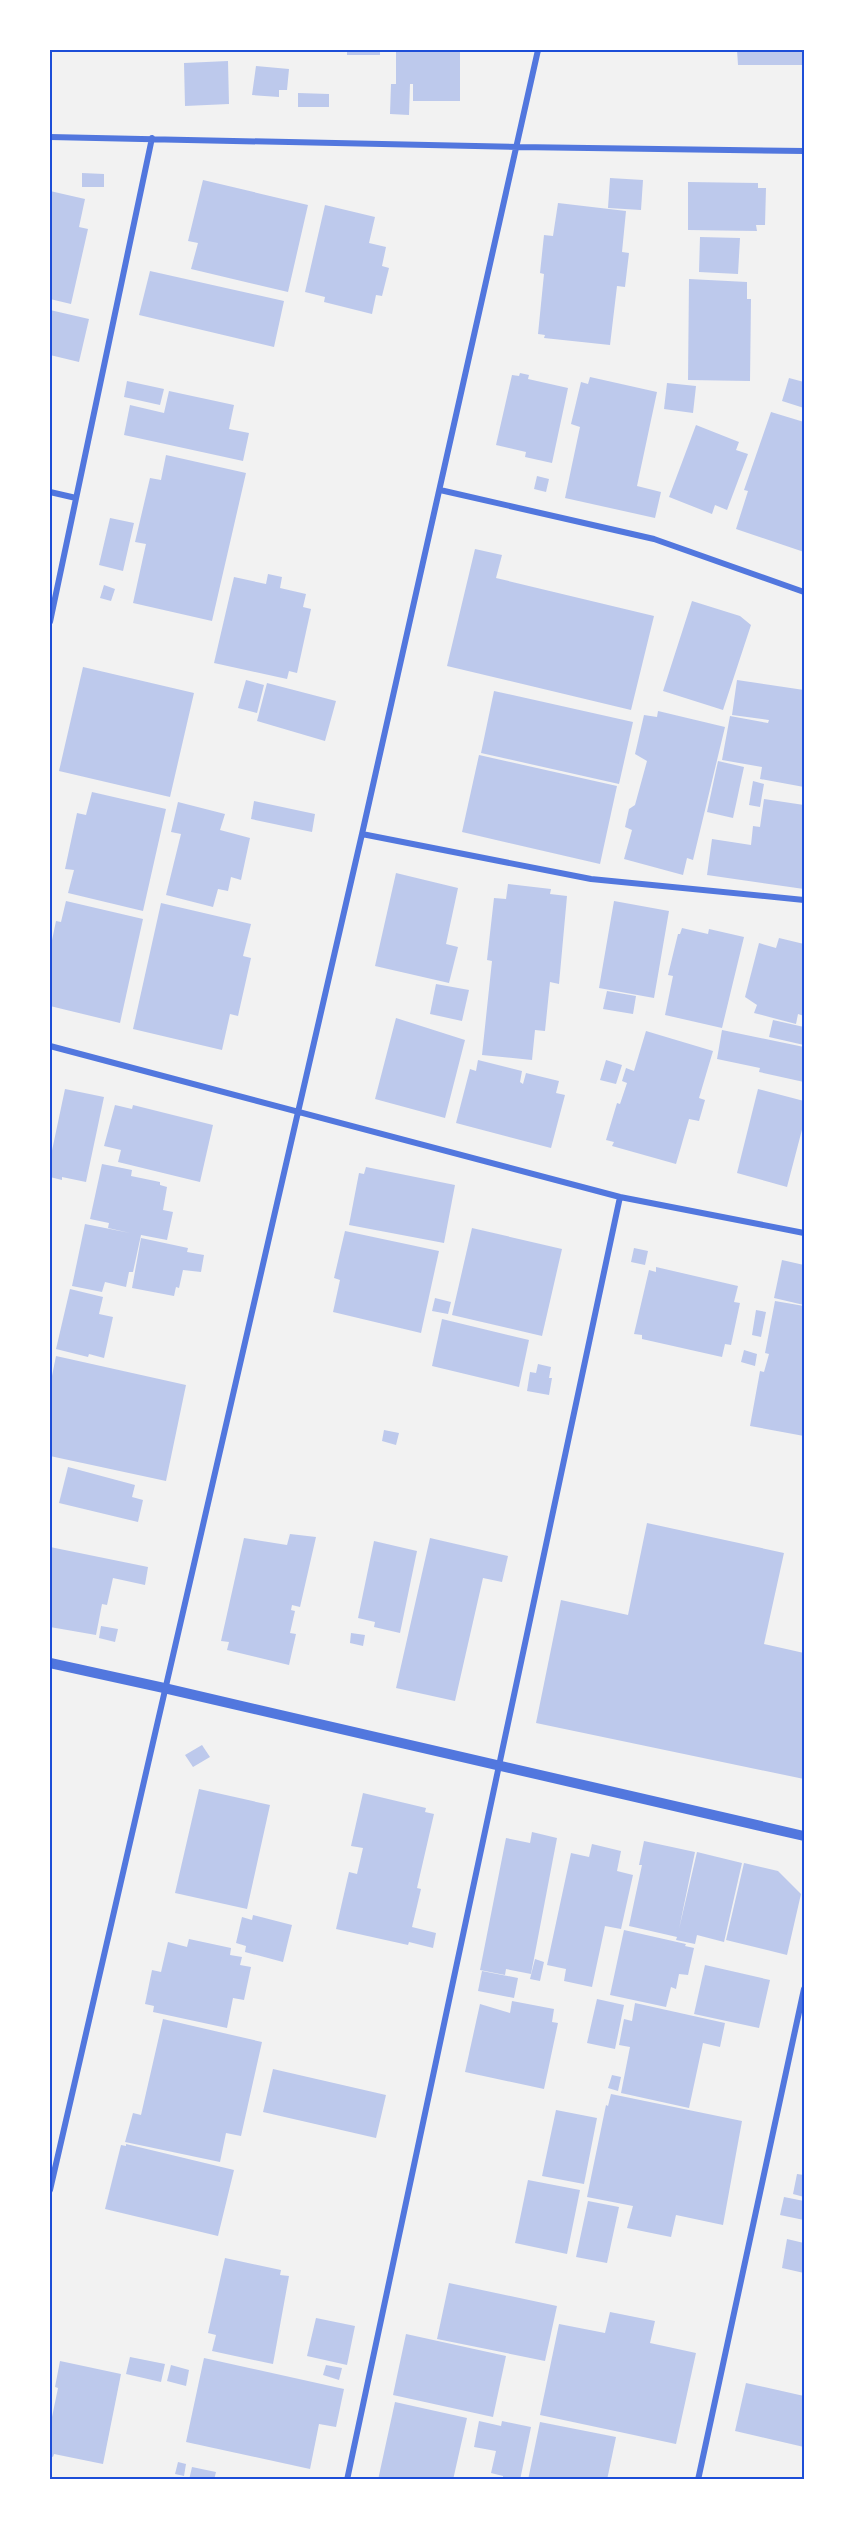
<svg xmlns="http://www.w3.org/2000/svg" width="854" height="2529" viewBox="0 0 854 2529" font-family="'PT Sans',sans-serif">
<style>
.building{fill:#bdc9ec}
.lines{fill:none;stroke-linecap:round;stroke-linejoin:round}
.minor{stroke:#5277de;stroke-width:6}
.tertiary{stroke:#5277de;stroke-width:10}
.neatline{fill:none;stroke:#1d4ed8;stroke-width:2}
</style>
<rect width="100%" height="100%" fill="#f2f2f2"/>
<path class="building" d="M347,50H380V55H347Z
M396,50H460V101H413V84H410L409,115L390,114L391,84H396Z
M737,50H804V65H738Z
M228,61L229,104L185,106L184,63Z
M256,66L289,69L287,90H279V97L252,95Z
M298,93L329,94V107H298Z
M82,173L104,174V187H82Z
M610,178L643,180L641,210L608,208Z
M203,180L308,205L288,292L191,269L198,243L188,241Z
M688,182L758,183V188H766L765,225H756L757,231L688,230Z
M50,191L85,199L79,227L88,229L71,304L50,299Z
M558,203L626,211L622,252L629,253L625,287L617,286L610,345L544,338L545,335L538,334L544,274L540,273L544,235L553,236Z
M325,205L375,217L369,243L386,247L382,266L389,268L382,296L376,295L372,314L324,302L325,297L305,292Z
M700,237L740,238L738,274L699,272Z
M150,271L284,301L274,347L139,315Z
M689,279L747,282V299H751L750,381L688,380Z
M50,310L89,319L79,362L50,355Z
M520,373L529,375L528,379L568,388L552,463L525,457L526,452L496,445L512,375L519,376Z
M590,377L657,392L637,486L661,492L655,518L565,498L580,427L571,424L581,382L588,384Z
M789,378L804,382V408L782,401Z
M127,381L164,389L160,405L124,397Z
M667,383L696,386L693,413L664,409Z
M169,391L234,405L229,429L249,433L243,461L124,435L130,405L164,413Z
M771,412L804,422V552L736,529L748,491L744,490Z
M696,425L739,442L736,450L748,454L727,510L715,505L712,514L669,497Z
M166,455L246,473L212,621L133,603L146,544L135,542L150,478L161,480Z
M537,476L549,479L546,492L534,489Z
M110,518L134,523L123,571L99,565Z
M475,549L502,555L496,578L654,616L631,710L447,666Z
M268,574L282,577L280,588L306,594L303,607L311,609L297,673L289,671L287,679L214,663L234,577L266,584Z
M104,585L115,589L111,601L100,598Z
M692,601L740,616L751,625L723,710L663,691Z
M83,667L194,693L170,797L59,771Z
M246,680L264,685L257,713L238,708Z
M737,680L804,690V787L760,779L762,767L722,760L730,716L768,723L769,720L732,715Z
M267,683L336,701L325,741L257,721Z
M494,691L633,722L619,784L481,753Z
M658,711L725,727L693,860L687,858L683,875L624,859L632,830L625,827L629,809L635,805L647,761L635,754L644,715L657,717Z
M479,755L617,786L600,864L462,832Z
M718,761L744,767L733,818L707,812Z
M753,781L764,784L760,807L749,805Z
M92,792L166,809L143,911L68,893L74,870L65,869L77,813L86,815Z
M764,799L804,805V889L707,875L712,839L751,845L753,826L760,827Z
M254,801L315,814L312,832L251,819Z
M178,802L225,814L220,830L250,838L241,880L231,877L228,891L218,889L213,907L166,895L181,834L171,832Z
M396,873L458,888L446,944L458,947L449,983L375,966Z
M508,884L551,889L550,894L567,896L559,984L550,982L545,1031L535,1030L532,1060L482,1055L492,961L487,960L494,898L506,899Z
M66,901L143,919L120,1023L50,1006V950L56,921L61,922Z
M614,901L669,911L654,998L599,988Z
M161,903L251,924L243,956L251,958L238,1016L230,1014L222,1050L133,1029Z
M682,928L708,934L709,929L744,937L722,1028L665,1015L673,976L668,975L678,934H680Z
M779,938L804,944V1016L798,1014L796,1024L754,1013L757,1005L745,997L759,943L776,948Z
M436,984L469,990L462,1021L430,1014Z
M607,991L636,996L633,1014L603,1009Z
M396,1018L465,1040L445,1118L375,1099Z
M773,1020L804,1027V1045L769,1037Z
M722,1030L804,1047V1082L759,1072L760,1068L717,1059Z
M646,1031L713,1051L699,1098L705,1100L699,1121L689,1119L676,1164L612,1146L614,1142L606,1140L617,1103L620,1104L627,1083L622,1081L626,1068L634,1071Z
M478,1060L522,1071L520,1082L523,1084L526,1073L559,1081L556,1093L565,1095L551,1148L456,1123L470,1069L476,1071Z
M606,1060L622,1065L616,1084L600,1080Z
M65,1089L104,1097L86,1182L62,1177V1180L50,1177V1160Z
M758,1089L804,1101V1122L787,1187L737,1173Z
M115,1105L132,1109L133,1105L213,1125L200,1182L118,1162L121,1150L104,1146Z
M102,1164L132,1170L131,1176L160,1182V1185L167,1187L163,1210L173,1212L167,1240L141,1235L133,1272H129L126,1287L105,1282L102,1292L72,1286L85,1224L130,1233L108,1228L109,1223L90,1219Z
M366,1167L455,1185L444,1243L349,1225L359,1173L364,1174Z
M472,1228L562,1249L542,1336L452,1315Z
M345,1231L439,1251L421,1333L333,1312L340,1280L334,1278Z
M141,1238L188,1248L187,1252L204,1255L201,1272L183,1270L179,1288L176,1287L174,1296L132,1288Z
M634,1248L648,1251L645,1265L631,1262Z
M782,1260L804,1265V1305L774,1298Z
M656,1267L738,1286L734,1302L740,1303L731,1345L725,1344L722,1357L642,1339V1335L634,1334L649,1270L656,1272Z
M70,1289L103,1297L99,1314L113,1317L104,1358L89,1354L88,1357L56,1349Z
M435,1298L451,1302L448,1314L432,1311Z
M775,1301L804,1306V1436L750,1426L760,1371L764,1372L769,1354L765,1353Z
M756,1310L766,1312L761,1337L752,1335Z
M442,1319L529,1340L519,1387L432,1366Z
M744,1350L757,1354L755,1366L741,1362Z
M56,1356L186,1385L166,1481L50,1456V1386Z
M538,1364L551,1367L549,1378H552L549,1395L527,1391L530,1372L536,1373Z
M384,1430L399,1433L396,1445L382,1441Z
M68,1467L135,1485L132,1497L143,1500L138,1522L59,1503Z
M647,1523L784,1553L764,1644L804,1653V1779L536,1723L561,1600L628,1615Z
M290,1534L316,1537L300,1607L292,1605L291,1610L295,1611L290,1633L296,1634L289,1665L227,1650L229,1642L221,1641L244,1538L287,1545Z
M430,1538L508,1556L502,1582L483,1578L455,1701L396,1688Z
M374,1541L417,1551L400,1633L374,1627L375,1622L358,1618Z
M50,1547L148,1567L145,1585L113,1578L107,1605L102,1604L96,1635L50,1627Z
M101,1626L118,1629L115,1642L99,1638Z
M351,1633L365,1635L363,1646L350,1643Z
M202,1745L210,1757L193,1767L185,1755Z
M199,1789L270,1805L247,1909L175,1893Z
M363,1793L426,1808L425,1812L434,1814L417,1888L421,1889L412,1927L436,1933L433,1948L409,1942L408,1945L336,1929L349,1872L357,1874L363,1848L351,1846Z
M532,1832L557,1838L531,1974L506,1969L505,1975L480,1970L506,1838L530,1843Z
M644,1841L695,1852L679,1929L697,1852L742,1863L724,1942L697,1935L695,1944L676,1940L677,1937L629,1926L642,1865H639Z
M592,1844L621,1851L617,1871L633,1875L621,1929L605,1926L592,1987L564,1981L566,1969L547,1965L571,1853L589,1857Z
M744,1863L778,1871L801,1894L787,1955L726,1940Z
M253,1915L292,1925L283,1962L245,1952L246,1946L236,1943L242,1917L252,1920Z
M624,1930L686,1944L685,1946L694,1948L688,1975L679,1974L676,1989L671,1987L666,2007L610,1995Z
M189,1939L231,1948L230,1955L242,1957L240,1965L251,1967L244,2000L233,1998L227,2028L153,2012L154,2006L145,2004L152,1970L161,1972L168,1942L187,1947Z
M535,1959L544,1962L540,1981L530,1979Z
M705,1965L770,1980L759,2028L694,2014Z
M482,1971L518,1978L514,1998L478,1991Z
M597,1999L624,2005L615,2049L587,2043Z
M512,2001L554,2009L552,2022L558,2023L544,2089L465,2072L480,2004L510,2013Z
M635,2003L725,2023L720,2047L703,2043L689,2108L621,2093L630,2047L619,2045L624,2019L632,2021Z
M163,2019L262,2042L241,2136L226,2133L220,2162L125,2142L133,2113L141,2115Z
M273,2069L386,2095L376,2138L263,2112Z
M612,2075L621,2077L618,2091L608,2088Z
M611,2094L742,2121L723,2225L676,2215L671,2237L627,2228L633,2206L587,2197L606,2105L608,2106Z
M556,2110L597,2118L584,2184L542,2176Z
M126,2144L234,2170L218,2236L105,2209L121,2145L126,2146Z
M797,2174L804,2175V2197L793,2194Z
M528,2180L580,2190L567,2254L515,2243Z
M784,2197L804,2201V2220L780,2215Z
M588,2201L619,2207L607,2263L576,2257Z
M787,2239L804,2243V2273L782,2268Z
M225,2258L281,2270L280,2275L289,2276L273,2364L212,2351L216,2335L208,2333Z
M449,2283L557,2306L545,2361L437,2339Z
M610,2312L655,2321L650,2343L696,2353L676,2444L540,2415L559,2324L605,2333Z
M316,2318L355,2326L347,2365L307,2356Z
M406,2334L506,2356L493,2417L393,2395Z
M130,2357L165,2364L161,2382L126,2374Z
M204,2358L344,2389L336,2427L319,2424L310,2469L186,2442Z
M60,2361L121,2374L103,2464L54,2454L53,2457L50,2456V2417H52L58,2388L55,2387Z
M171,2365L189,2370L186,2386L167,2381Z
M326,2365L342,2368L339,2380L323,2375Z
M746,2383L804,2396V2447L735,2431Z
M395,2402L467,2418L453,2480H378Z
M479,2421L501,2426L502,2421L531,2427L520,2480H503V2476L491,2473L496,2451L474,2447Z
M540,2422L616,2437L607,2480H528Z
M178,2462L186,2464L184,2476L175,2474Z
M192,2467L216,2472L214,2480H189Z"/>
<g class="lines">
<path class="minor" d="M50,137L518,147L804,151
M440,490L654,539L804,592
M50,492L76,498
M50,622L152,138
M362,834L591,879L804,900
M50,1046L620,1197L804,1233
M50,2190L362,834L538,50
M347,2480L620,1197
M698,2480L804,1989"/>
<path class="tertiary" d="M50,1663L164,1688L804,1836"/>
</g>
<rect width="854" height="2529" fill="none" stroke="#ffffff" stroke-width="102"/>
<rect x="51" y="51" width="752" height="2427" class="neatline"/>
</svg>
